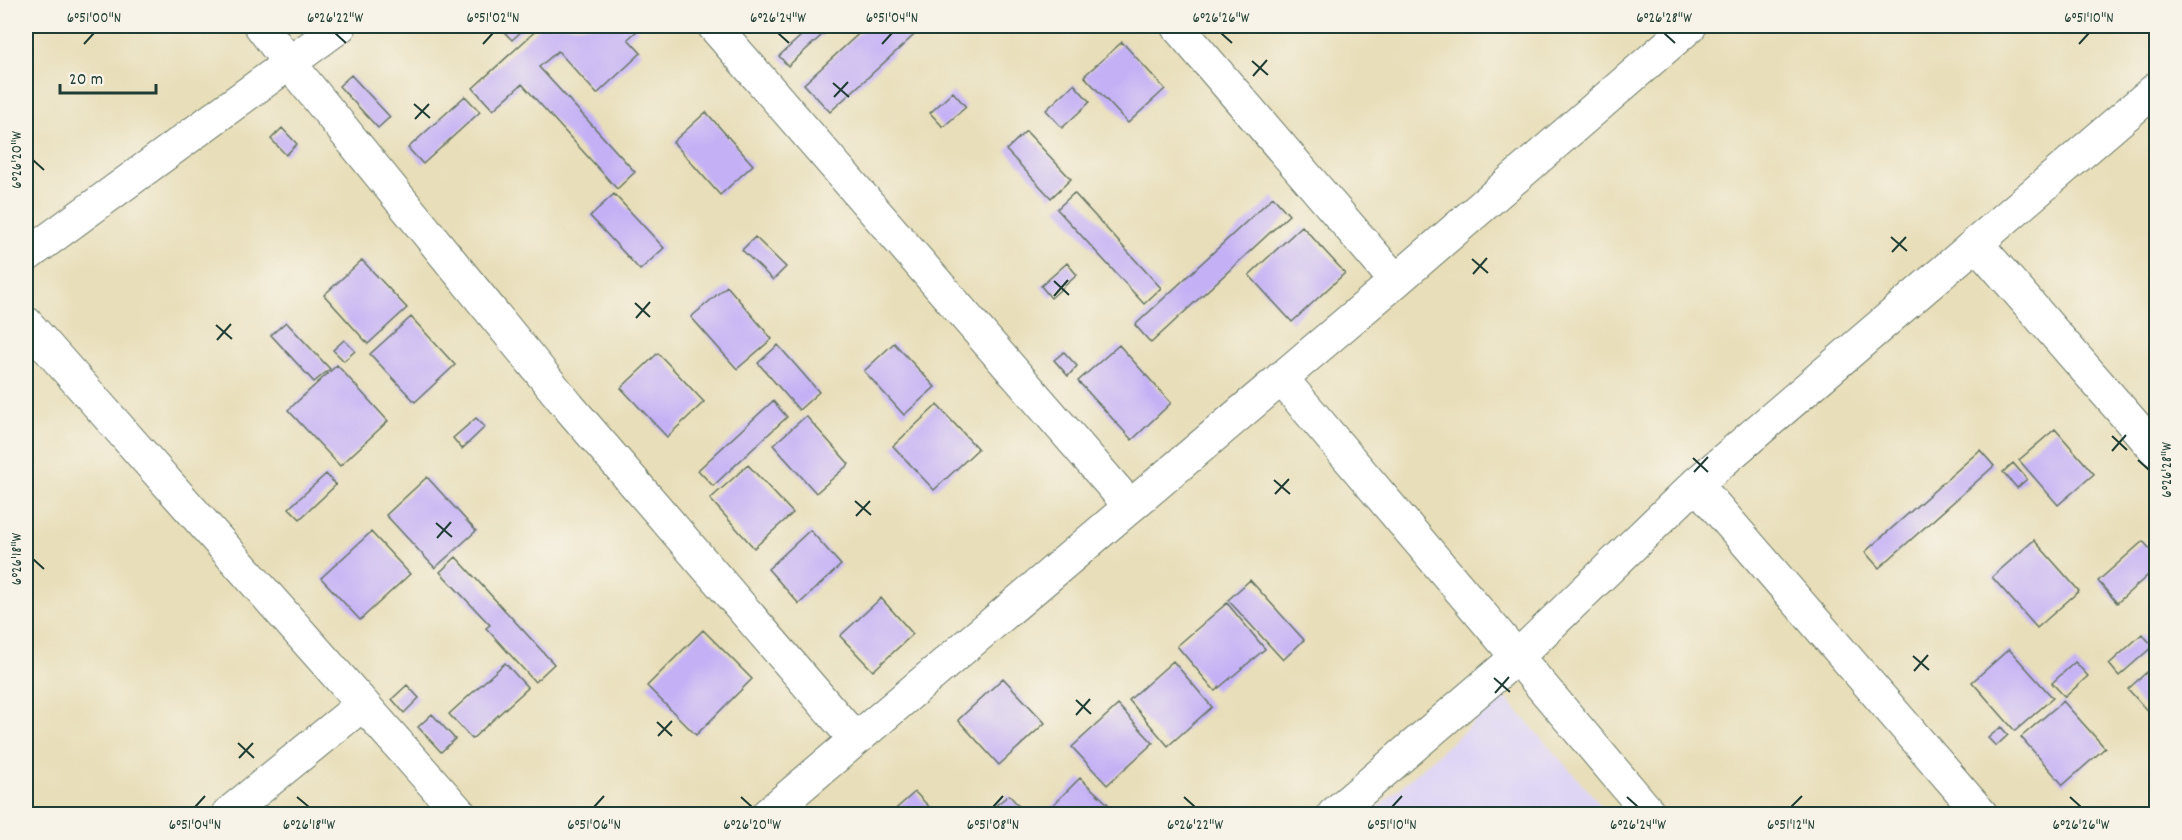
<svg xmlns="http://www.w3.org/2000/svg" width="2182" height="840" viewBox="0 0 2182 840" font-family="Dekko,sans-serif">
<style>
.built{fill:#ded5f5}
.building{fill:#c4b1f5}
.lines{fill:none;stroke-linecap:round;stroke-linejoin:round}
.minor-casing{stroke:#657563;stroke-width:35}
.minor{stroke:#fff;stroke-width:33}
.ticks{fill:none;stroke:#1f3d34;stroke-width:2}
.neatline{fill:none;stroke:#1f3d34;stroke-width:2}
.ticks-label{font-size:15px;text-anchor:middle;fill:#1f3d34}
</style>
<rect width="100%" height="100%" fill="#f7f3e8"/>
<filter id="ink" filterUnits="userSpaceOnUse"><feTurbulence type="fractalNoise" baseFrequency=".0167" numOctaves="2"/><feDisplacementMap in="SourceGraphic" scale="12" xChannelSelector="R" yChannelSelector="G"/><feConvolveMatrix kernelMatrix="1 2 1 2 8 2 1 2 1" color-interpolation-filters="sRGB"/></filter>
<filter id="wash" filterUnits="userSpaceOnUse"><feTurbulence type="fractalNoise" baseFrequency=".008" numOctaves="4" result="noise"/><feDisplacementMap in="SourceGraphic" scale="24" xChannelSelector="R" yChannelSelector="G"/><feGaussianBlur stdDeviation="1.35" result="paint"/><feColorMatrix in="noise" values="0 0 0 0 0 0 0 0 0 0 0 0 0 0 0 0 0 1.4 0 .05"/><feComposite in="paint" operator="in"/></filter>
<g filter="url(#wash)">
<rect width="100%" height="100%" fill="#e8deb9"/>
<path class="built" d="M1504,696L1609,814H1370Z"/>
<g id="blocks">
<path class="building" d="M498,26H521L524,29L512,40Z
M541,26H634L638,30L628,39L641,53L597,94L558,51L539,67L635,172L617,189L522,84L493,110L473,88Z
M812,26H832L788,66L779,56Z
M867,26H924L830,112L804,84Z
M1122,42L1165,89L1128,123L1084,76Z
M351,75L390,117L378,128L339,86Z
M1074,84L1090,102L1062,128L1046,110Z
M953,92L966,107L943,127L930,113Z
M465,96L480,112L423,164L408,148Z
M706,112L753,165L720,195L673,142Z
M282,128L297,144L286,155L271,139Z
M1026,131L1071,179L1051,198L1006,150Z
M1074,193L1161,288L1144,304L1057,209Z
M614,194L664,248L640,270L590,216Z
M1273,197L1289,215L1151,343L1135,325Z
M1302,226L1345,273L1292,322L1249,275Z
M755,237L786,267L773,280L742,250Z
M362,260L407,308L368,344L324,295Z
M1067,263L1077,275L1051,298L1041,286Z
M727,286L772,339L737,369L691,317Z
M411,317L455,365L415,402L370,354Z
M286,322L330,369L314,382L271,335Z
M344,340L355,351L344,361L333,350Z
M894,343L935,387L904,415L864,371Z
M778,345L819,392L799,410L758,363Z
M1119,345L1171,403L1132,440L1078,381Z
M1064,352L1077,366L1068,376L1054,360Z
M658,353L704,402L667,437L621,388Z
M337,365L388,421L340,466L288,410Z
M773,401L787,417L713,486L698,470Z
M937,405L978,449L934,490L893,446Z
M806,416L849,464L816,493L773,445Z
M476,418L485,427L462,449L453,438Z
M2055,429L2094,474L2058,505L2019,460Z
M1980,450L1994,466L1879,568L1865,552Z
M2013,463L2027,479L2017,488L2003,472Z
M748,465L793,513L754,548L710,499Z
M326,474L336,485L300,519L289,508Z
M427,477L476,531L435,568L386,515Z
M810,530L841,565L799,604L768,569Z
M371,532L410,574L360,620L321,578Z
M2034,540L2079,591L2037,628L1992,577Z
M2143,541L2156,556V568L2117,603L2098,581Z
M456,557L554,664L535,682L486,628L490,625L440,572Z
M1250,580L1304,640L1283,660L1228,600Z
M881,598L913,634L873,671L840,636Z
M1227,603L1265,649L1215,691L1177,646Z
M703,630L752,679L696,735L647,686Z
M2142,634L2153,646L2119,676L2109,664Z
M2009,649L2053,698L2015,731L1972,682Z
M1173,661L1212,707L1168,746L1129,700Z
M2075,662L2088,676L2065,697L2052,683Z
M505,663L528,688L472,739L449,714Z
M2148,671L2156,681V708L2150,714L2128,689Z
M1003,678L1045,723L999,765L958,720Z
M407,685L419,698L404,713L392,699Z
M2063,701L2105,748L2063,785L2021,737Z
M1118,705L1153,743L1107,785L1072,747Z
M432,714L455,739L441,752L418,727Z
M2001,727L2008,735L1996,746L1988,738Z
M1080,778L1109,805L1100,814H1044Z
M915,792L936,814H890Z
M1009,795L1026,814H985Z"/>
</g>
</g>
<g filter="url(#ink)">
<use href="#blocks" fill-opacity="0" stroke="#657563" stroke-width="1.5"/>
<g class="lines">
<defs>
<path id="minor" d="M261,26L290,64L569,407L855,739
M714,26L1130,506
M1177,26L1396,281
M1976,243L2156,450
M26,256L340,26
M26,323L460,814
M1281,378L1650,814
M1696,484L1981,814
M228,814L363,704
M768,814L1396,281L1690,26
M1334,814L1516,658L1696,484L2156,89"/>
</defs>
<use href="#minor" class="minor-casing"/>
<use href="#minor" class="minor"/>
</g>
</g>
<path class="ticks" d="M335,33L346,43M778,33L789,43M1221,33L1232,43M1664,33L1675,43M84,44L94,33M483,44L493,33M882,44L892,33M2079,44L2089,33M1252,61L1268,75M1253,76L1267,60M833,83L849,97M834,97L848,82M414,104L430,118M415,119L429,104M33,160L44,170M1891,237L1907,251M1892,252L1906,237M1472,259L1488,273M1473,274L1487,258M1054,281L1069,295M1054,296L1068,280M635,303L650,317M636,318L650,302M216,325L232,339M217,340L231,324M2112,436L2127,450M2112,451L2126,435M1693,458L1708,472M2138,460L2149,470M1694,472L1708,457M1274,480L1290,494M1275,494L1289,479M855,501L871,515M856,516L870,501M436,523L452,537M437,538L451,522M33,559L44,569M1913,656L1929,670M1914,671L1928,655M1494,678L1510,692M1495,693L1509,677M1076,700L1091,714M1076,715L1090,699M657,722L672,736M658,736L672,721M238,743L254,758M239,758L253,743M297,797L309,807M741,797L752,807M1184,797L1195,807M1627,797L1638,807M2070,797L2081,807M195,807L205,796M594,807L604,796M993,807L1003,796M1392,807L1402,796M1791,807L1802,796"/>
<rect width="2182" height="840" fill="none" stroke="#f7f3e8" stroke-width="66"/>
<path d="M60 84v9h96v-9" fill="none" stroke="#1f3d34" stroke-width="3"/>
<text x="69" y="84" font-size="18" fill="#1f3d34" stroke="#f7f3e8" stroke-width="4.5" paint-order="stroke">20 m</text>
<rect x="33" y="33" width="2116" height="774" class="neatline"/>
<g class="ticks-label">
<text x="94" y="22">6°51'00"N</text>
<text x="335" y="22">6°26'22"W</text>
<text x="493" y="22">6°51'02"N</text>
<text x="778" y="22">6°26'24"W</text>
<text x="892" y="22">6°51'04"N</text>
<text x="1221" y="22">6°26'26"W</text>
<text x="1664" y="22">6°26'28"W</text>
<text x="2089" y="22">6°51'10"N</text>
<text transform="translate(16 160) rotate(-90)" y="5">6°26'20"W</text>
<text transform="translate(2166 470) rotate(-90)" y="5">6°26'28"W</text>
<text transform="translate(16 559) rotate(-90)" y="5">6°26'18"W</text>
<text x="195" y="829">6°51'04"N</text>
<text x="309" y="829">6°26'18"W</text>
<text x="594" y="829">6°51'06"N</text>
<text x="752" y="829">6°26'20"W</text>
<text x="993" y="829">6°51'08"N</text>
<text x="1195" y="829">6°26'22"W</text>
<text x="1392" y="829">6°51'10"N</text>
<text x="1638" y="829">6°26'24"W</text>
<text x="1791" y="829">6°51'12"N</text>
<text x="2081" y="829">6°26'26"W</text>
</g>
</svg>
